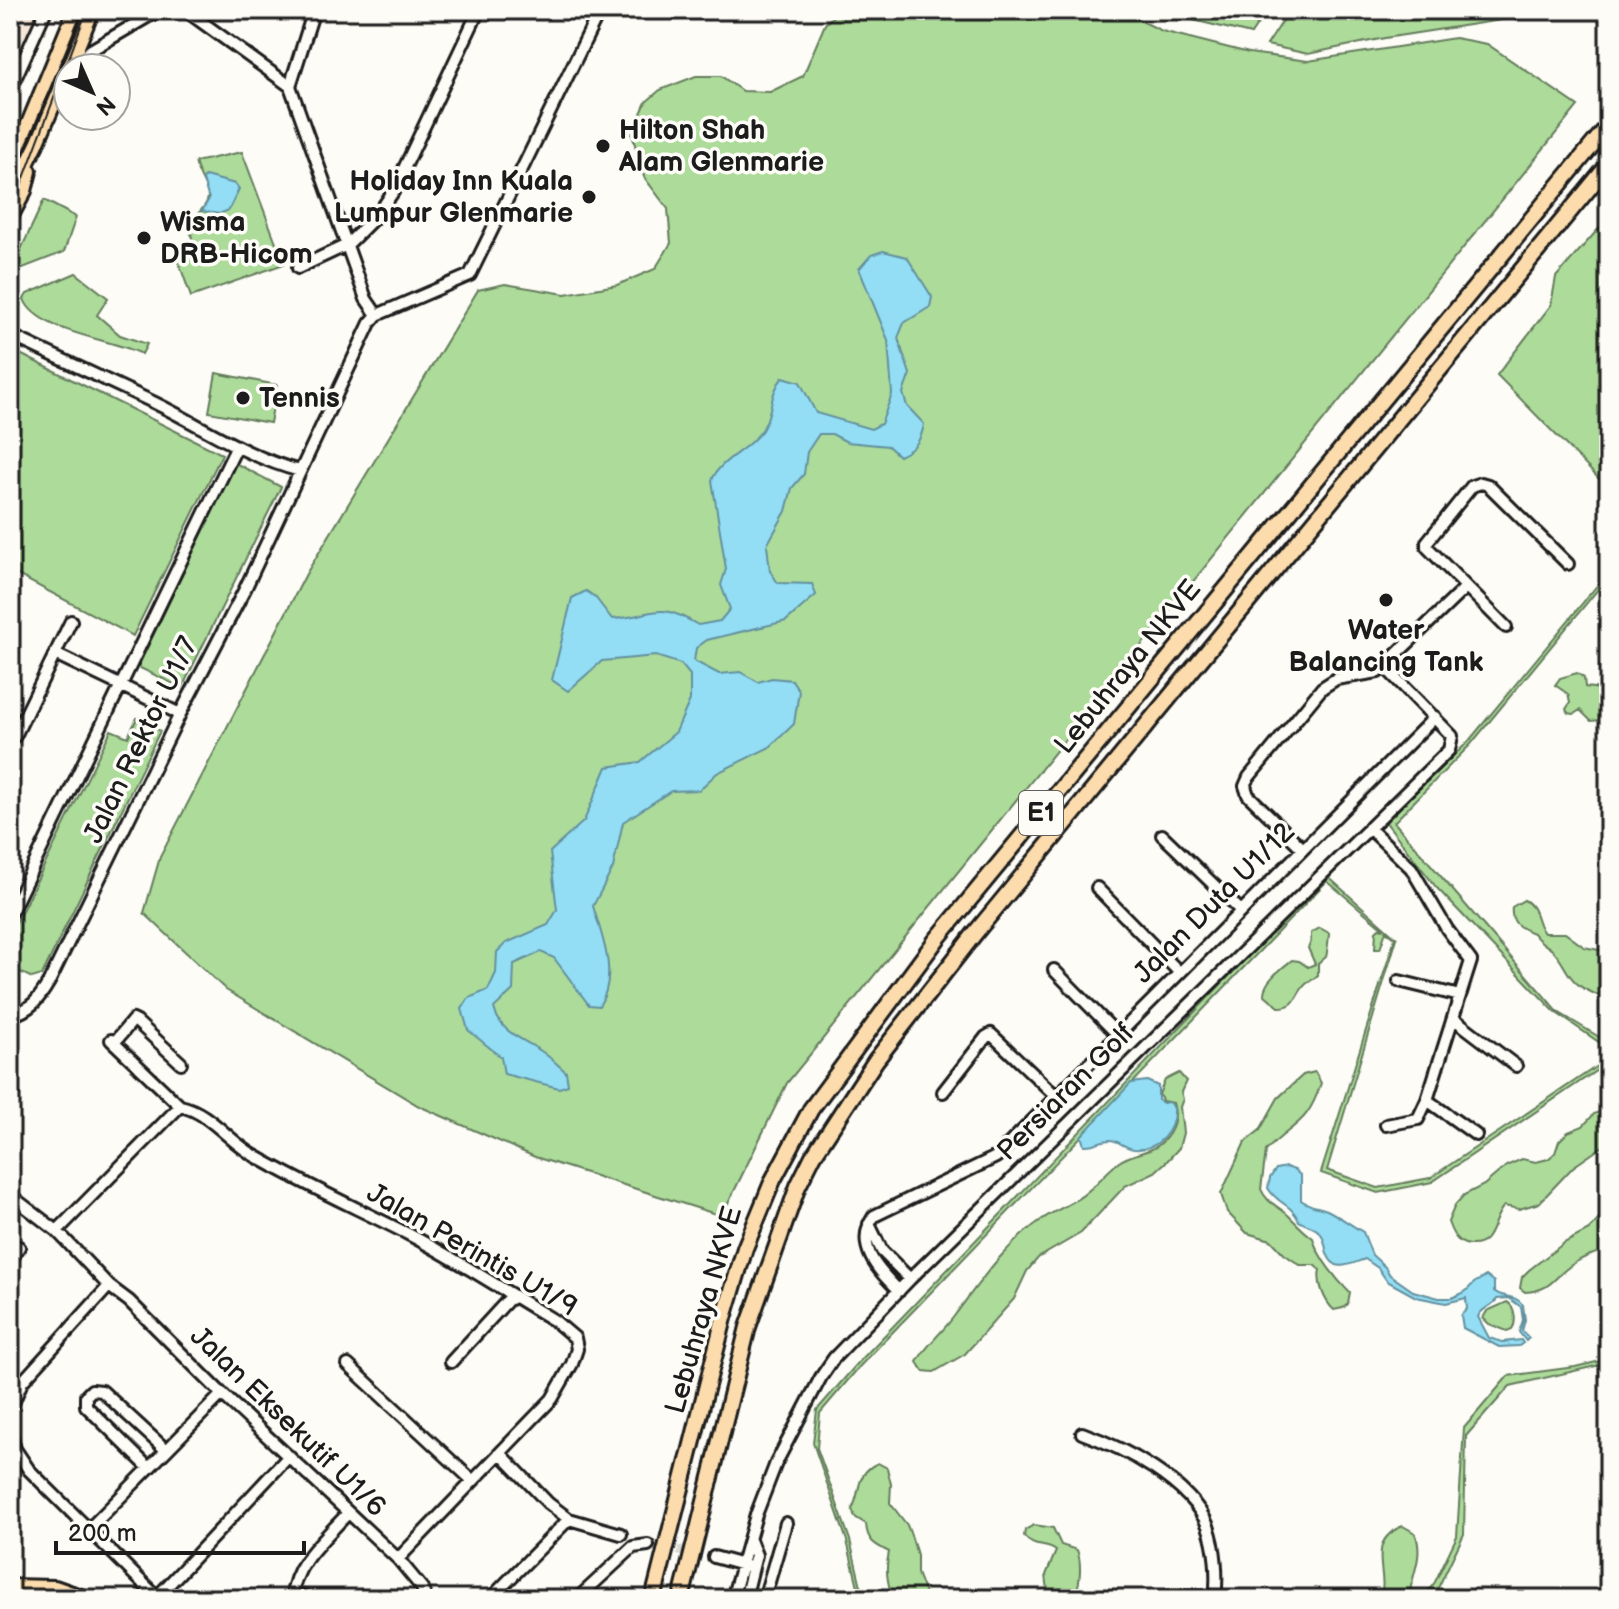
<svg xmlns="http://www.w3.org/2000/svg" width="1619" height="1609" viewBox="0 0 1619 1609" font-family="'Balsamiq Sans',sans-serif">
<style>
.built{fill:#f5e7d9}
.green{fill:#addb9a;stroke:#647c5b;stroke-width:2}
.water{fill:#93def4;stroke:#63909e;stroke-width:2}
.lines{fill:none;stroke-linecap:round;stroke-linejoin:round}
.minor-tunnel{stroke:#dbdad6;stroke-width:10;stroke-dasharray:10 5;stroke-linecap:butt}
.minor-casing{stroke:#1c1c1c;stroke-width:16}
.major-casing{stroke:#1c1c1c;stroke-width:18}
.highway-casing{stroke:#1c1c1c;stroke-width:20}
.minor{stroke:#fdfcf7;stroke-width:10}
.major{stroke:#fcdcac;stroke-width:12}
.highway{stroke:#fcdcac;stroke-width:14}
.tram{stroke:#1c1c1c;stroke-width:2}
.poi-dot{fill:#1c1c1c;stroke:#fdfcf7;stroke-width:3}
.labels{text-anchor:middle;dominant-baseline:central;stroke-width:7;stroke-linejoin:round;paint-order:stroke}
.shield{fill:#fdfcf7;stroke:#605f5e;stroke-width:2}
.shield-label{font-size:26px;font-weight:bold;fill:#1c1c1c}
.poi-label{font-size:28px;font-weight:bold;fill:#1c1c1c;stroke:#fdfcf7;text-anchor:start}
.street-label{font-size:28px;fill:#1c1c1c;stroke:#fdfcf7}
</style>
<rect width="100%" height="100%" fill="#fdfcf7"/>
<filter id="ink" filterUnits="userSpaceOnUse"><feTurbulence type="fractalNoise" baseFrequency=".0125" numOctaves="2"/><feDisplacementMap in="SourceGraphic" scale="16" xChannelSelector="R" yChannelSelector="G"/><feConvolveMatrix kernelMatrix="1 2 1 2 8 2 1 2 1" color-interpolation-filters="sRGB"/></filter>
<g filter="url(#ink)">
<path class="built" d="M10,10H40L10,78Z"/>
<path class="green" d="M839,10H1119L1162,31L1249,53L1308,61L1455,38L1487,44L1578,106L787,1083L722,1216L535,1157L419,1106L226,990L144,913L160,857L306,574L478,290L505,284L565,294L617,285L655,269L671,243L668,209L644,177L632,134L646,102L660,90L696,76H721L742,91L770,92L803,76L825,24Z
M1169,10H1267L1251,34L1185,18Z
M1290,10H1565L1385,38L1308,54L1267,45Z
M242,152L284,264L191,297L176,254L192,240L190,221C222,193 203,193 195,162Z
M44,200L76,217L64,252L10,273Z
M1609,217V489L1497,375L1551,305L1556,277Z
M76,273L108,298L97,315L120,335L147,344L142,354C113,339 36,332 24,299L27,294Z
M10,349L222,454L133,636L16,574L10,583Z
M216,373L277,385L270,423L209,412Z
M235,463L281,487L182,688L138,667Z
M1609,571V576L1471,744L1394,822L1558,1012L1609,1043V1049L1555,1012L1436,887L1385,821L1468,742Z
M1577,673L1584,678L1585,687L1609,690V715L1601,720L1591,721L1580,710L1574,714L1568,713L1566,709L1570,703L1568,694L1555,685L1560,678Z
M137,718L160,731L42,975L32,978L10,967V935L111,730L128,737Z
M1326,875L1397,938L1327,1170L1378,1188L1430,1178L1609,1058V1062L1432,1182L1378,1193L1321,1173L1395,938L1386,931L1380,949H1375L1376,931L1379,928L1384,929L1327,881L860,1366L820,1413L817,1448L850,1540L864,1599H861L847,1541L813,1443L817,1410L857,1364Z
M1524,900C1538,907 1535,922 1544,933H1565L1584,947L1609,952V1001C1596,993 1580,990 1571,977C1564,968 1561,958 1552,950C1545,944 1538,941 1533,933C1520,928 1510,923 1512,907Z
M1320,928L1329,933C1329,935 1327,955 1326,957L1318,964V975C1314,979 1310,981 1306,984C1295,994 1298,1007 1279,1007L1264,994C1264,981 1282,968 1292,960L1299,961L1308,967L1315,964L1308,948L1311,942V933Z
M1315,1072L1321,1083C1307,1127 1293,1122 1266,1151L1261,1189C1267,1204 1278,1205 1289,1216C1297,1224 1303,1231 1313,1238C1317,1256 1337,1280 1350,1293L1348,1304L1343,1308L1334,1310C1324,1301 1317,1282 1320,1270L1314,1265H1300L1284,1254L1271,1240L1247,1233L1227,1212L1221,1194L1245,1142L1260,1130L1278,1098L1303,1075Z
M1179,1073L1186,1081L1181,1092L1183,1099L1180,1107L1183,1133L1179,1148L1167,1161L1155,1172L1125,1186L1081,1233L1038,1258L1027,1271L1014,1299L965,1354L934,1372L923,1371L917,1362C927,1344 943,1332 955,1315C981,1280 1005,1245 1041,1220C1056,1209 1074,1204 1088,1191C1099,1182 1107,1171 1119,1162C1133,1152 1152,1153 1162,1142C1173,1132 1178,1117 1173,1103L1162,1101L1159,1094L1165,1080Z
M1609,1108V1142L1573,1167L1539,1203L1519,1209L1504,1206C1491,1219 1495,1247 1469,1245C1456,1243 1452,1233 1448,1222L1455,1205L1464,1195L1484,1185L1506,1166L1522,1159L1536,1162L1548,1159L1555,1153L1559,1141L1568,1132L1583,1126L1594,1114Z
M1609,1208V1249C1596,1253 1585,1256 1573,1264C1553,1277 1552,1291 1525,1292L1520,1288L1522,1277L1529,1270L1564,1243L1589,1230Z
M1507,1302C1515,1306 1517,1322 1512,1329L1507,1331L1489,1324L1483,1318L1487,1311Z
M1609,1359V1363L1510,1386L1466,1436L1464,1534L1439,1586L1430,1599H1422L1435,1582L1457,1536L1464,1428L1508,1376L1575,1367Z
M878,1463L887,1468L891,1484L890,1503L907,1525L912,1538L917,1555V1573L927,1599H893C887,1582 885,1569 889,1552C875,1545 867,1541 866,1524L855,1517L852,1509C862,1491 854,1474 878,1463Z
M1034,1525L1053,1528L1061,1545L1077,1550C1082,1563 1081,1588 1072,1599H1056L1048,1591L1046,1575L1056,1551C1046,1543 1033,1549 1024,1536L1025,1530Z
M1403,1526L1415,1533C1424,1555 1413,1573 1409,1595L1406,1599H1379C1392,1577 1362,1542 1403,1526Z"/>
<path class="water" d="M205,176L235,184L239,189L229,210L219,214L202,211L209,199L203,180Z
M883,251L907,257L932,297L930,307L904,323L898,338L910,374L903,393L907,406L924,424C921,441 915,449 899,456L888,446L847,442L832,434H819L807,452L804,474L792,488L786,511L767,545L770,571L778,583L812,584L816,595L786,621L707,640L696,648L694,661L719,674L740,672L758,682L772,678L792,680L799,691L794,724L770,747L717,773L699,790L671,791L623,822L613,868L593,906C602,937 619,976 599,1006L589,1005L554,958L541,952L514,964L513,990L494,1008C500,1033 522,1038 541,1051C550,1057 558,1065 566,1072L568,1085L559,1088L504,1074L501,1057L468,1030L462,1009L469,998L488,990L496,973L497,952L506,943L548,925L557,910L550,852L584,821L607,767L640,762L676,732L690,700V675L681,664L656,656L602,661L568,691L552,680L572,598L586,591L595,597L612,619C656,616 655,599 698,625L720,621L730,609L721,585L726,569L712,480C721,458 749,450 762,430C774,411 768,395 783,377L800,382L816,413L871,429L881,424L892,394L888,340L859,269L871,255Z
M1147,1081L1158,1086V1100L1163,1103L1169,1102L1174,1108C1175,1131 1158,1151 1134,1149C1125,1148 1118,1140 1110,1140C1100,1140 1094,1146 1084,1145L1081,1136L1131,1083Z
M1286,1167L1295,1170L1301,1176V1200C1310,1207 1317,1206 1327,1210C1336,1214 1354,1227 1363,1232L1372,1255L1385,1267L1390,1275L1413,1291L1439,1298H1452L1465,1292L1474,1283L1486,1276L1494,1282V1291C1503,1299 1513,1293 1523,1305L1525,1320L1522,1331L1529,1338L1526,1341L1519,1332L1523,1320L1521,1307L1509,1298L1497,1299C1492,1307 1481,1308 1478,1317L1489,1338L1502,1342L1521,1340L1523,1343L1519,1346L1499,1347L1463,1328L1461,1315L1467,1309L1466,1298L1446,1303L1416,1297L1387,1281L1378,1268L1365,1259C1350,1264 1334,1274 1327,1253C1325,1246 1325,1240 1321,1234C1316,1226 1306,1226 1299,1221C1291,1203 1277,1204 1268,1188L1270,1178L1276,1169Z"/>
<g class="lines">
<path class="minor-tunnel" d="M648,1545L714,1557"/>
<defs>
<path id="minor" d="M185,10L290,86L366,299L377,315
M72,68L91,50L159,10
M290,86L314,10
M10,90L46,10
M298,268L347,245L378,214L393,192L479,10
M10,335C58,358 107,380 155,403C204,427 247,457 300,471
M1506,627L1427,547V542L1472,486L1481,483L1488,485L1568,564
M55,654L180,714
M15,736L71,621
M1369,828L1411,868L1447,929L1471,961L1427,1100L1418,1119L1386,1125
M1162,835L1240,910
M1302,848L1248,795L1245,786L1249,777L1322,688L1336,679L1378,672L1465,588
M1097,888L1179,972
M10,914L236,448
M1054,970L1117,1034
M1399,981L1460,996
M10,1016C31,1010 39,999 49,982L180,714L245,589L370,323L377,315L470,275L600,10
M1453,1018L1516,1066
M111,1040L180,1106C210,1112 229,1142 255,1156C305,1185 357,1208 408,1234C458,1260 506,1292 555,1321L575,1338L577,1349L572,1364L552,1399L398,1559
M114,1043L133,1020L137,1022L181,1063
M943,1092L986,1037L991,1034L1056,1096
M1427,1100L1476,1135
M10,1195L57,1231L109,1286
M869,1224L882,1251L910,1279
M57,1231L180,1106
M10,1262L19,1247
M899,1291C878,1270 854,1246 874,1216L996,1157L1435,717
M451,1362L508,1300L514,1297
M348,1365L473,1481
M10,1430L11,1408L22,1382L109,1286L129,1301L222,1394L398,1559L422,1588L426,1599
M10,1431L15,1449L29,1470L159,1599
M1082,1433C1124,1448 1190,1482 1208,1526C1216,1548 1218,1576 1215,1599
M500,1453L548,1503L569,1519L621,1534
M149,1468L86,1406V1396L92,1390L102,1391L166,1450
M89,1529L222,1394
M714,1557L747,1566
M495,1594L569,1519
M158,1596L289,1456
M292,1598C294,1562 325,1539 348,1513
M289,1599L301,1596L312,1599
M577,1599L633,1547L648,1545
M732,1599L756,1515L776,1463L821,1377L834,1358L910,1279L1449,750L1452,736L1385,667
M745,1599L756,1555L750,1540
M764,1599L786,1523"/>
<path id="major" d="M69,68L93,10
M10,167L75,10
M10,199L37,144L68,71
M10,219L25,191L30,171"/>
<path id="highway" d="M10,1587L55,1588L86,1599
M10,1598L36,1599
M653,1599L724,1318L745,1248L773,1180L811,1109L937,939L1609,125
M681,1599L748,1327L798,1186L813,1156L876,1060L976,932L1609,164"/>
</defs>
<use href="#minor" class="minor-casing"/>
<use href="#major" class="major-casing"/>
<use href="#highway" class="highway-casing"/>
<use href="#minor" class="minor"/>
<use href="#major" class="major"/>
<use href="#highway" class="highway"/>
<path class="tram" d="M10,205L21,186L87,10"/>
</g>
</g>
<g class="poi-dot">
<circle cx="603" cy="146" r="8"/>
<circle cx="589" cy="197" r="8"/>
<circle cx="144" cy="238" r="8"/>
<circle cx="243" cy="398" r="8"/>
<circle cx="1386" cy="600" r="8"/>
</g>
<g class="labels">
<rect class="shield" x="1019" y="791" width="44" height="44" rx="6"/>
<g class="shield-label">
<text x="1041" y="813">E1</text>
</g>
<g class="poi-label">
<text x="619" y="130">Hilton Shah<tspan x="619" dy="32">Alam Glenmarie</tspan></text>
<text x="573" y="181" text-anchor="end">Holiday Inn Kuala<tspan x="573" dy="32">Lumpur Glenmarie</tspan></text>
<text x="160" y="222">Wisma<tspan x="160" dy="32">DRB-Hicom</tspan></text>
<text x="259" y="398">Tennis</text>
<text x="1386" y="630" text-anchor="middle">Water<tspan x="1386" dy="32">Balancing Tank</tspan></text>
</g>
<g class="street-label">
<text transform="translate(1128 667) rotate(-51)">Lebuhraya NKVE</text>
<text transform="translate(141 740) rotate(-64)">Jalan Rektor U1/7</text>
<text transform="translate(1214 903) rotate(-45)">Jalan Duta U1/12</text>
<text transform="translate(1066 1092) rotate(-45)">Persiaran Golf</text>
<text transform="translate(472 1250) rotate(30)">Jalan Perintis U1/9</text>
<text transform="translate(704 1310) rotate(-74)">Lebuhraya NKVE</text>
<text transform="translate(288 1422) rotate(44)">Jalan Eksekutif U1/6</text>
</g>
</g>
<rect width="1619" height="1609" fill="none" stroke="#fdfcf7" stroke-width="40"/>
<rect x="20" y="20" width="1579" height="1569" fill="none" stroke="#1c1c1c" stroke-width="3" filter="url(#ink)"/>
<g transform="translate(92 92) rotate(135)"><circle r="38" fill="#fdfcf7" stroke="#a3a29f" stroke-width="2"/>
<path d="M0-6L14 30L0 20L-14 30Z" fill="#1c1c1c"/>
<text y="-12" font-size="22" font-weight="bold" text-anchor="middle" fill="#1c1c1c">N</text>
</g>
<path d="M56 1541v12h248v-12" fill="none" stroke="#1c1c1c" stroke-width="4"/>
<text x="68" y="1541" font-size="24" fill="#1c1c1c" stroke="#fdfcf7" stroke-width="6" paint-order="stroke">200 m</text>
</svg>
